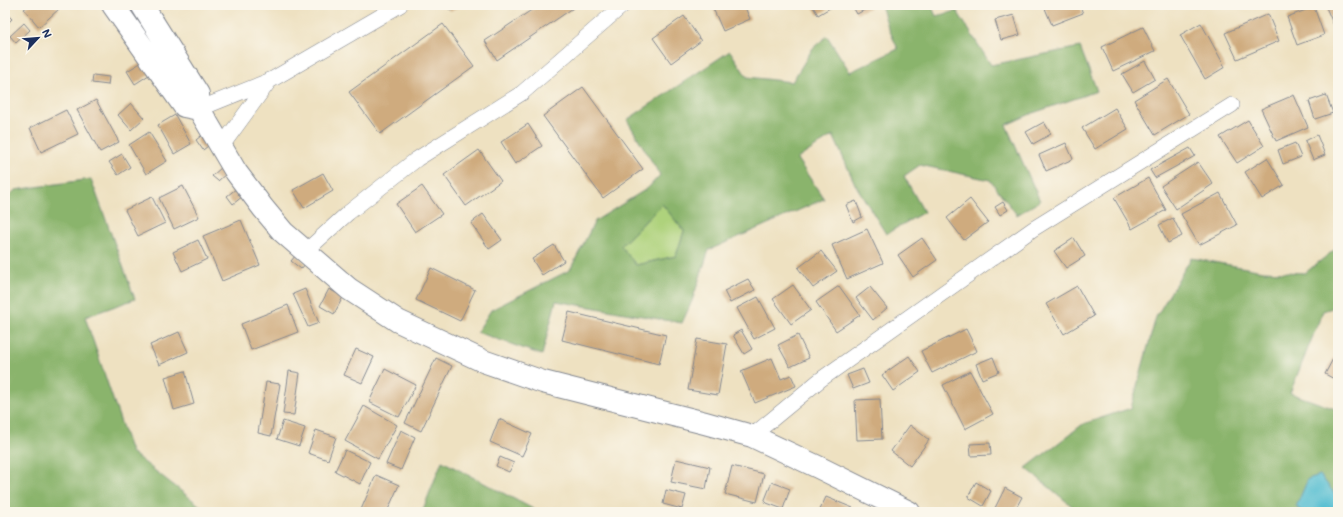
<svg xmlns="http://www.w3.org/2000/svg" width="1343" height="517" viewBox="0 0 1343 517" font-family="Mali,sans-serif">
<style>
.green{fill:#aed27c;stroke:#64806d}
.forest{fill:#8ab46c;stroke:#527265;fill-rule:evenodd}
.water{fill:#54bed1;stroke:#387698}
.building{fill:#cfab7e}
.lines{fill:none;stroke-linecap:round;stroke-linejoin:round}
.street-casing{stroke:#848890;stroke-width:16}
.secondary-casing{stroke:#848890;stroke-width:24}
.street{stroke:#fff;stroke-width:15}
.secondary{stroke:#fff;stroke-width:22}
</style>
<rect width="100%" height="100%" fill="#fbf7ec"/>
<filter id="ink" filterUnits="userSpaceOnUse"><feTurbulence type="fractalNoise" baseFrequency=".025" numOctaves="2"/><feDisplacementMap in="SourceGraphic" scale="8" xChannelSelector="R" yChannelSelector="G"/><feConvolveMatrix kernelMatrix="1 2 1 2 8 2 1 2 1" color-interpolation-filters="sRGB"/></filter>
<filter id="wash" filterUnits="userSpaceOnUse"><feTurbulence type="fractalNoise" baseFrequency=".012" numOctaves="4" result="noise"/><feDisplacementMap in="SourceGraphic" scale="16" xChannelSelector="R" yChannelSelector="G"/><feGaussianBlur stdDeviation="0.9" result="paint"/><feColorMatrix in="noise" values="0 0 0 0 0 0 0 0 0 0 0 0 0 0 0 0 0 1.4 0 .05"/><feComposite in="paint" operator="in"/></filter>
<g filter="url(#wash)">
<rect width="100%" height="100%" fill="#eee1c1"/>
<path class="green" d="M662,204L684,231L676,256L636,265L621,246Z"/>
<path class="forest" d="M881,5H931L936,16L957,11L991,65L1080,47L1097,91L1033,113L1006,125L1040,201L1017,215L990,180L920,165L904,176L924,212L886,234L855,184L833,135L797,159L824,199L709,250L692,301L682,323L556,301L542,355L477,332L491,310L570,270L595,221L648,188L660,175L627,120L730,51L747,77L792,82L813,48L827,36L850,72L898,49L888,27ZM662,204L684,231L676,256L636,265L621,246Z
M91,179L135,299L85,317L131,452L208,512H5V200L15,190Z
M1338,247V306L1323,311L1290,393L1338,410V512H1079L1026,468L1083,424L1131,408L1156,317L1191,258L1263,271L1305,273Z
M442,461L539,512H422Z"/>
<path class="water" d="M1320,475L1338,498V512H1304L1296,507L1308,479Z"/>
<g id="blocks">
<path class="building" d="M29,5H55L59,9L39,27L24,9Z
M447,5H462L450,11Z
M539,5H575L576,6L497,60L485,41Z
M715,5H744L750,19L723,31L712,6Z
M812,5H835L818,15Z
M852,5H874L857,14Z
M1046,5H1079L1083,13L1052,25L1044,6Z
M1325,5H1338V35Z
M1314,7L1324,35L1297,45L1287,17Z
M5,12L12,19L5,26Z
M1268,14L1279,41L1237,59L1225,33Z
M1014,15L1020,35L1001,40L995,20Z
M684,16L701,41L671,63L653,38Z
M24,23L30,30L16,43L10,36Z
M1201,23L1225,67L1205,79L1180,35Z
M443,24L474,66L380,134L349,92Z
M1143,27L1155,51L1113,71L1102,47Z
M144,61L152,73L135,84L127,71Z
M1145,61L1155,79L1133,92L1122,74Z
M93,75L109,77L108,85L92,83Z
M1168,79L1189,114L1155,135L1134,100Z
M583,87L643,169L603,198L543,116Z
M1294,95L1308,127L1276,141L1261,109Z
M1326,95L1333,113L1315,119L1309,101Z
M96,100L119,142L100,152L77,110Z
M131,103L144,118L131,130L118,115Z
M1115,108L1128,129L1095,149L1082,128Z
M66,110L78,134L41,152L30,128Z
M175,115L191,144L174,154L158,125Z
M1248,120L1264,146L1237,163L1220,137Z
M1044,122L1051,134L1033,144L1026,132Z
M528,124L542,146L515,164L501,142Z
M149,132L167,161L146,174L129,145Z
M1317,135L1325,155L1313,160L1305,141Z
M201,136L208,146L203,150L196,140Z
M1066,143L1073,159L1046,171L1039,155Z
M1295,143L1301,157L1283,164L1278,150Z
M1190,148L1195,156L1155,178L1150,170Z
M479,150L501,181L466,206L444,175Z
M122,154L130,167L118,175L109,162Z
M1267,158L1284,185L1262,199L1245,172Z
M1198,162L1213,184L1176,209L1161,186Z
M222,167L227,173L218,181L212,176Z
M323,173L333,191L304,208L293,190Z
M1148,178L1166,210L1132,229L1114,198Z
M183,186L199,217L174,229L159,198Z
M422,186L442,214L415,232L396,204Z
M237,188L243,196L233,204L227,196Z
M1220,193L1237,225L1199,245L1181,214Z
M152,197L165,223L138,236L125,210Z
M970,199L988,222L964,240L947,218Z
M856,201L862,217L853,222L846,205Z
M1003,202L1008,210L1000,215L995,207Z
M483,214L502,240L489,249L471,223Z
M1173,218L1182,236L1168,243L1159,225Z
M241,220L260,265L222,281L203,236Z
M867,229L883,263L847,279L832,245Z
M922,238L937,260L913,277L898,255Z
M1074,238L1085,256L1066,268L1054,251Z
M198,240L207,259L182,271L173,252Z
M554,245L564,261L542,275L532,259Z
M821,251L837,271L813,288L798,268Z
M296,255L306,263L301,269L291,261Z
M431,268L475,290L460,321L416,300Z
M748,279L755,290L730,303L724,291Z
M793,285L811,310L791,324L773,299Z
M839,286L860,315L836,331L816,302Z
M1077,286L1094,316L1064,334L1046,304Z
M870,287L887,308L873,320L856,298Z
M305,289L319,323L308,327L293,294Z
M329,289L343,297L334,314L320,306Z
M758,297L775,328L754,339L737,308Z
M288,305L298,332L251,350L241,324Z
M569,312L666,335L659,364L562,340Z
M966,329L977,351L932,373L921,351Z
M741,330L752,349L744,354L733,335Z
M179,332L188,352L159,365L150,345Z
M798,335L809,358L790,367L778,345Z
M697,339L727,344L718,395L688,390Z
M356,349L374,357L362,383L344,375Z
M909,356L920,372L893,391L882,375Z
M993,357L999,372L982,379L976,364Z
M1334,357L1338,359V381L1325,374Z
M436,358L452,366L421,431L405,423Z
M772,358L781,379L791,375L796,386L755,403L741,371Z
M385,369L416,385L399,417L369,402Z
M863,369L869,383L853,389L847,375Z
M185,371L194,404L174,410L165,377Z
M289,371L300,373L294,415L283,414Z
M970,371L993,414L965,429L943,385Z
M266,382L280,384L271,436L258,433Z
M880,399L882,439L857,440L855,400Z
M364,406L397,425L378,459L345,441Z
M499,419L532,434L522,456L490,442Z
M283,421L305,428L299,446L277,439Z
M910,425L929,440L910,466L891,451Z
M316,430L336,437L328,460L308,453Z
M401,430L415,437L401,470L386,464Z
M990,443L991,455L971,456L970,444Z
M345,450L370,462L360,484L335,471Z
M500,457L514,463L509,472L496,466Z
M676,459L710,467L706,489L671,482Z
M732,466L764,474L757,502L725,494Z
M376,475L399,485L387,512H360Z
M772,482L790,489L783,509L764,502Z
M976,482L991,491L983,506L968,497Z
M1005,488L1022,497L1014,512H1002L995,508Z
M666,490L686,495L682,509L663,504Z
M826,497L853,508L852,512H819Z"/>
</g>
</g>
<g filter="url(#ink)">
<use href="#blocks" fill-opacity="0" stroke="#848890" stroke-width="1"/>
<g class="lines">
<defs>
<path id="street" d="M199,109L271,80L400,5
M221,147L270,80
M306,251L348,213L417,159L522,93L623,5
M752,436L820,380L1033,229L1232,105"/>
<path id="secondary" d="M113,5L184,106L199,109
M142,5L198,94L199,109L236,172L263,208L283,232L349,289L398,321L483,361L543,382L705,423L752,436L818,467L909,512"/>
</defs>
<use href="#street" class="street-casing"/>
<use href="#secondary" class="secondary-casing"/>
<use href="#street" class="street"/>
<use href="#secondary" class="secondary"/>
</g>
</g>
<rect width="1343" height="517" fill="none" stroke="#fbf7ec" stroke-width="20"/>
<g transform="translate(38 38) rotate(64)" stroke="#fbf7ec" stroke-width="3" paint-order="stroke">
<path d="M0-3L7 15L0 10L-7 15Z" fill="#1b2f5e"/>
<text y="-6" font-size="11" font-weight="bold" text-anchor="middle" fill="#1b2f5e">N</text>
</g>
</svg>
